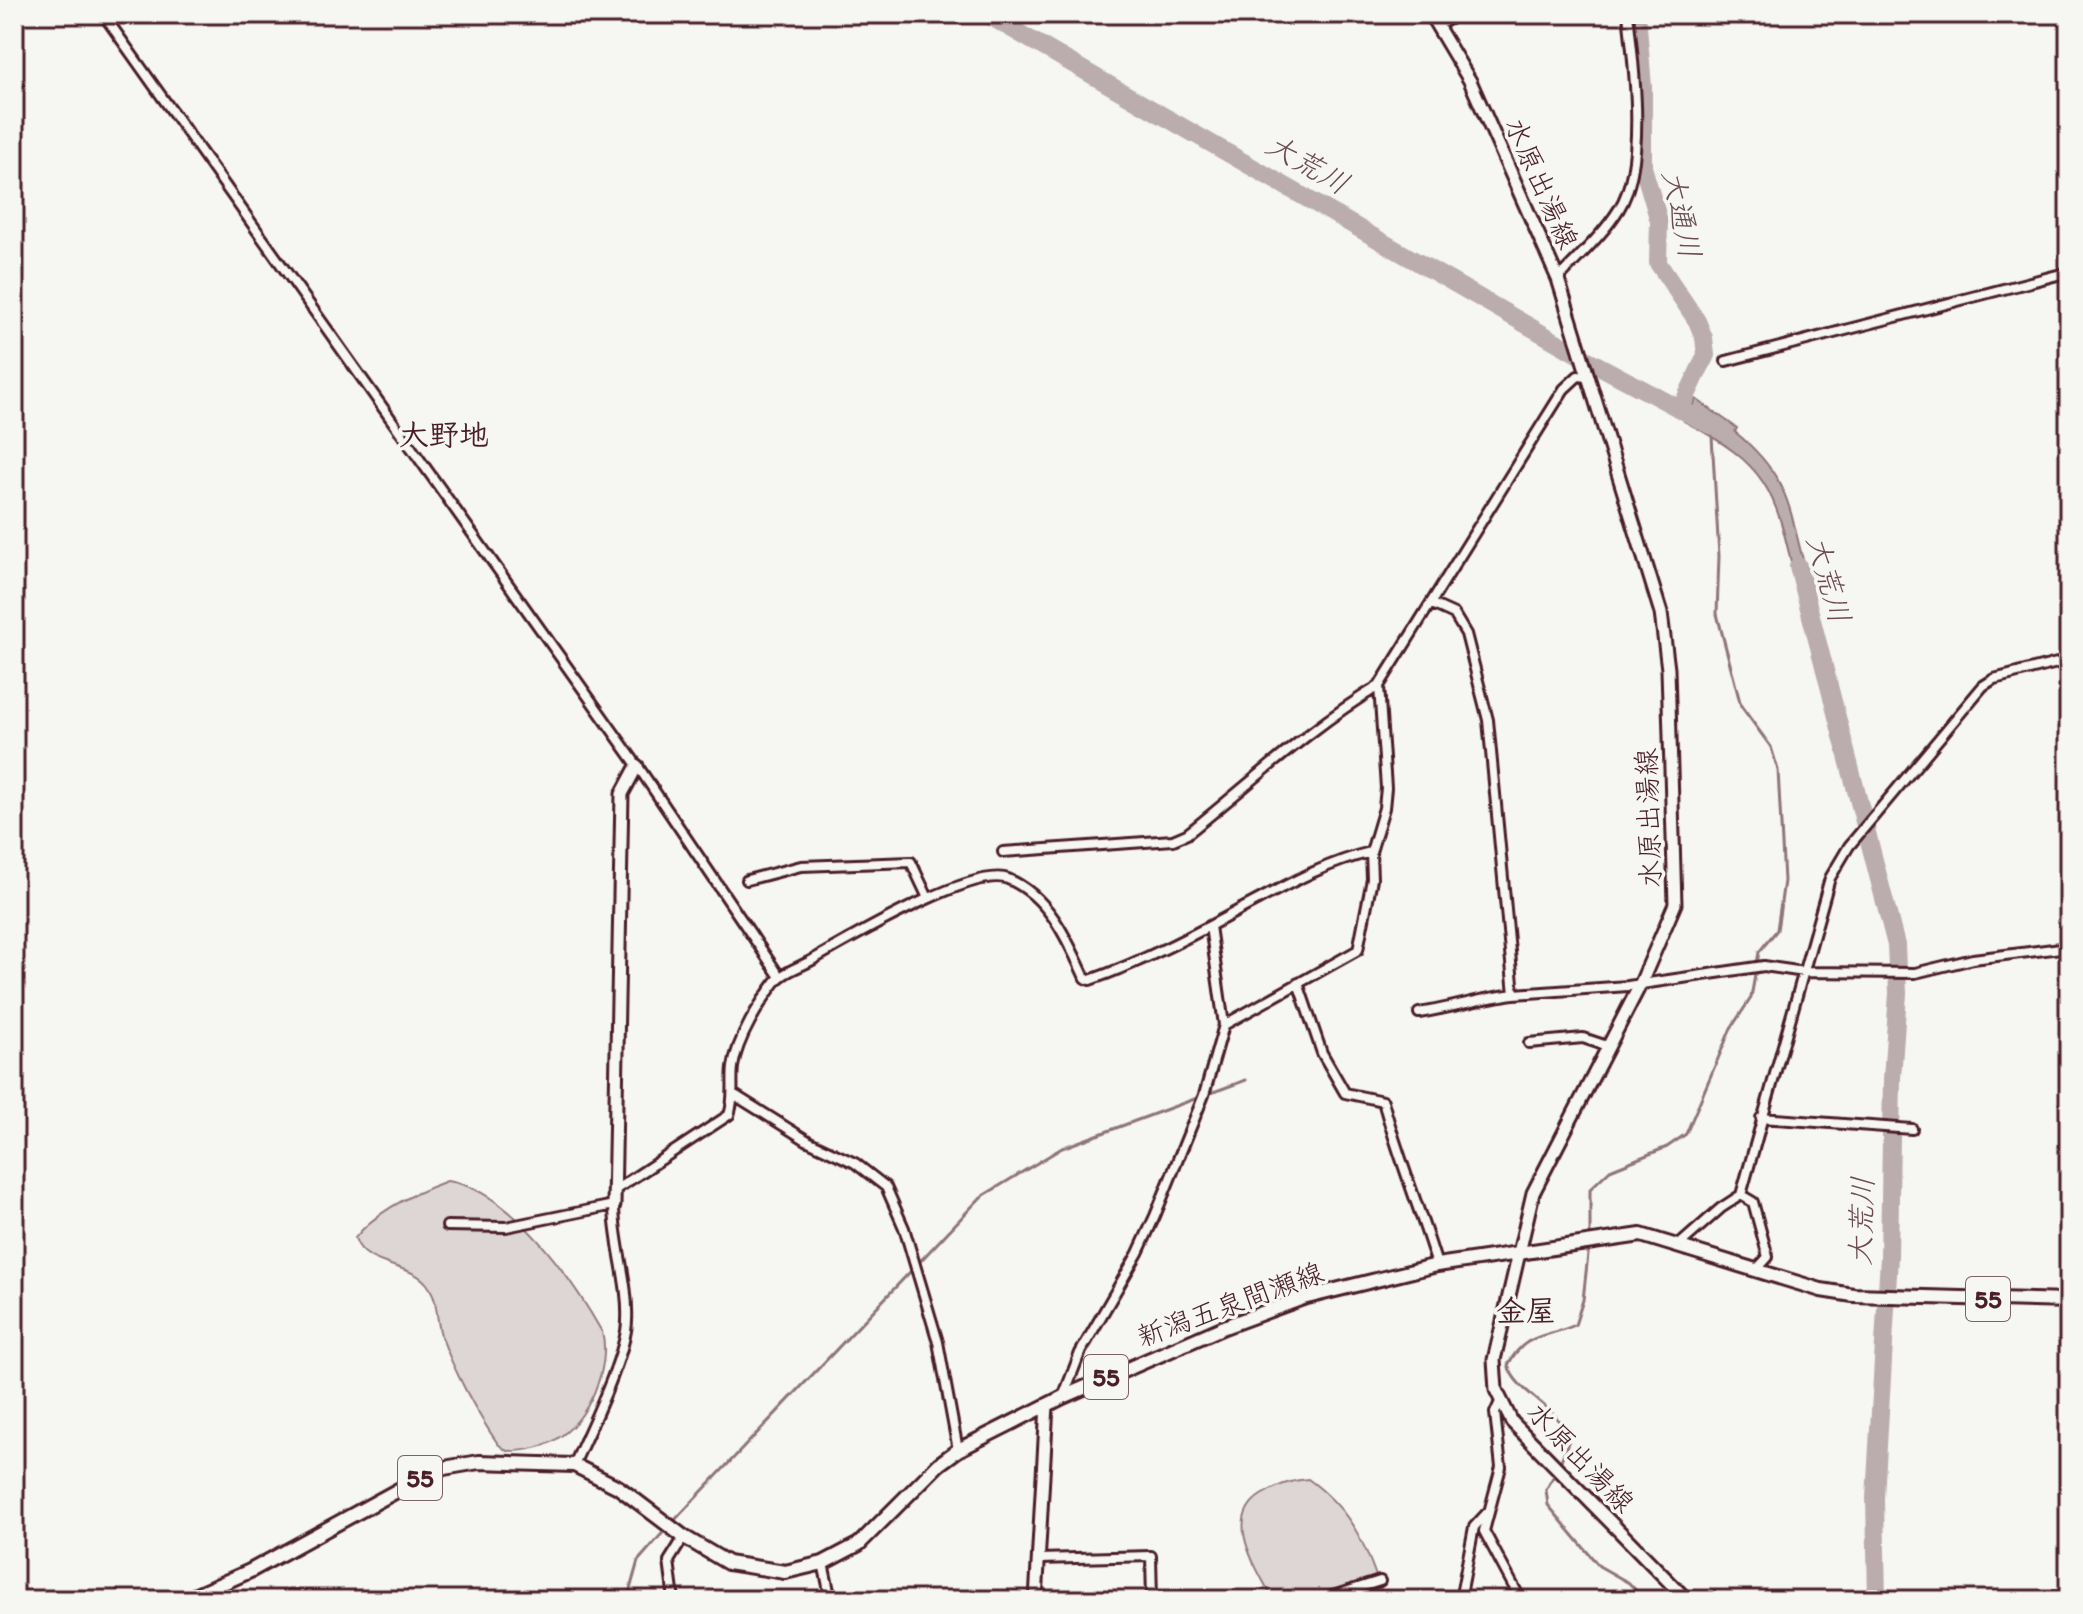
<svg xmlns="http://www.w3.org/2000/svg" width="2083" height="1614" viewBox="0 0 2083 1614" font-family="Itim,'Klee One',sans-serif">
<style>
.green{fill:#ddd6d5;stroke:#947a80;stroke-width:2}
.water{fill:#bbadae;stroke:#8e747a;stroke-width:2}
.lines{fill:none;stroke-linecap:round;stroke-linejoin:round}
.stream{stroke:#8e747a;stroke-width:3}
.river{stroke:#bbadae;stroke-width:18}
.street-casing{stroke:#4a1f2b;stroke-width:14}
.secondary-casing{stroke:#4a1f2b;stroke-width:17}
.primary-casing{stroke:#4a1f2b;stroke-width:18}
.street{stroke:#f6f6f2;stroke-width:8}
.secondary{stroke:#f6f6f2;stroke-width:11}
.primary{stroke:#f6f6f2;stroke-width:12}
.labels{text-anchor:middle;dominant-baseline:central;stroke-width:7;stroke-linejoin:round;paint-order:stroke}
.shield{fill:#f6f6f2;stroke:#7e6067;stroke-width:2}
.shield-label{font-size:26px;font-weight:bold;fill:#4a1f2b}
.street-label{font-size:28px;fill:#4a1f2b;stroke:#f6f6f2}
.water-label{font-size:30px;font-style:italic;fill:#6c4a52;stroke:#f6f6f2}
.neighbourhood-label{font-size:30px;font-weight:bold;fill:#4a1f2b;stroke:#f6f6f2}
</style>
<rect width="100%" height="100%" fill="#f6f6f2"/>
<filter id="ink" filterUnits="userSpaceOnUse"><feTurbulence type="fractalNoise" baseFrequency=".0125" numOctaves="2"/><feDisplacementMap in="SourceGraphic" scale="16" xChannelSelector="R" yChannelSelector="G"/><feConvolveMatrix kernelMatrix="1 2 1 2 8 2 1 2 1" color-interpolation-filters="sRGB"/></filter>
<g filter="url(#ink)">
<path class="green" d="M447,1181C511,1189 572,1279 602,1332C611,1368 588,1421 555,1440C541,1449 524,1451 507,1451L498,1444C476,1412 454,1371 441,1335C436,1320 438,1300 429,1287C413,1261 365,1270 355,1238C377,1210 414,1193 447,1181Z
M1308,1479C1353,1511 1368,1549 1384,1600H1273C1258,1569 1222,1520 1261,1495C1276,1486 1291,1480 1308,1479Z"/>
<path class="water" d="M1696,399L1737,428L1735,432C1799,484 1787,519 1812,589L1798,591C1775,496 1776,469 1684,421Z"/>
<g class="lines">
<path class="stream" d="M1590,1237V1189L1610,1170L1667,1147L1686,1134L1731,1028L1751,998L1759,952L1777,930L1784,881L1778,770L1771,747L1741,706L1717,614L1719,556L1712,436
M1560,1463L1569,1440C1556,1402 1517,1395 1508,1365C1525,1332 1546,1338 1575,1325L1583,1300L1589,1245
M1557,1470L1546,1490L1548,1505L1599,1566L1629,1583L1645,1600
M672,1523L981,1197L1062,1148L1246,1080
M627,1600L638,1561L667,1528"/>
<path class="river" d="M986,14L1586,359L1710,425
M1637,14L1643,87V167L1659,221L1658,263L1697,321L1704,338L1706,355L1680,410
M1798,566L1896,945L1898,993L1892,1079L1889,1257L1875,1498L1877,1600"/>
<defs>
<path id="street" d="M103,14L639,768L780,977
M1558,279C1578,257 1603,235 1619,209C1647,165 1634,65 1628,14
M1726,361L2069,272
M1432,604L1454,614L1466,634L1488,720L1514,994L1628,986L1764,966L1804,972L1915,973L1973,959L2069,947
M1003,852L1173,840L1187,834C1250,784 1310,727 1379,686L1564,389L1578,376L1587,377
M747,880L801,866L911,862L928,898
M1210,926L1224,1025
M1298,983L1322,1053L1345,1093L1383,1101C1398,1157 1420,1209 1437,1265
M1419,1013C1452,1008 1481,998 1514,994
M1529,1043L1583,1038L1607,1046
M733,1094L808,1141L855,1163L886,1187L904,1228L938,1342L958,1450
M1761,1118L1912,1129
M615,1190L729,1115C735,1099 731,1083 733,1067C737,1039 760,1002 777,980C786,970 803,966 814,959C848,940 974,865 1008,879C1049,896 1068,941 1085,978L1090,980C1142,962 1192,936 1241,909C1283,887 1324,863 1371,852
M1741,1195L1753,1202L1768,1257L1757,1269
M447,1226L506,1227L614,1205C614,1244 629,1282 627,1321C626,1357 589,1430 574,1465
M1679,1245L1721,1208L1741,1195L1830,878L1849,846L1983,686L1994,679L2069,660
M1063,1397L1080,1353L1138,1253L1155,1216L1204,1095L1224,1025L1358,950L1372,879L1371,852L1384,808L1386,788L1379,686
M1500,1402L1495,1413L1501,1467L1484,1531L1521,1600
M1039,1559L1151,1556L1152,1600
M823,1563L831,1600
M674,1600L669,1561L684,1537
M1320,1600L1380,1581
M1460,1600L1474,1527L1487,1513"/>
<path id="secondary" d="M1430,14L1470,81L1558,279L1661,613L1668,669L1675,904L1641,983L1533,1193L1494,1360L1496,1390L1512,1422L1687,1600
M1437,24L1456,14
M614,1205L622,794L637,766
M1036,1600L1047,1405"/>
<path id="primary" d="M185,1600L250,1571L424,1476L444,1468L479,1462L574,1465L618,1487L684,1537L728,1563L785,1572L823,1563L859,1544L939,1464L958,1450L1063,1397L1224,1327L1303,1298L1437,1265L1641,1235L1821,1290L1853,1295L2069,1301"/>
</defs>
<use href="#street" class="street-casing"/>
<use href="#secondary" class="secondary-casing"/>
<use href="#primary" class="primary-casing"/>
<use href="#street" class="street"/>
<use href="#secondary" class="secondary"/>
<use href="#primary" class="primary"/>
</g>
</g>
<g class="labels">
<g class="shield">
<rect x="1966" y="1277" width="44" height="44" rx="6"/>
<rect x="1084" y="1355" width="44" height="44" rx="6"/>
<rect x="398" y="1456" width="44" height="44" rx="6"/>
</g>
<g class="shield-label">
<text x="1988" y="1299">55</text>
<text x="1106" y="1377">55</text>
<text x="420" y="1478">55</text>
</g>
<g class="street-label">
<text transform="translate(1542 183) rotate(66)">水原出湯線</text>
<text transform="translate(1648 818) rotate(-92)">水原出湯線</text>
<text transform="translate(1230 1304) rotate(-20)">新潟五泉間瀬線</text>
<text transform="translate(1581 1457) rotate(46)">水原出湯線</text>
</g>
<g class="water-label">
<text transform="translate(1308 164) rotate(30)">大荒川</text>
<text transform="translate(1682 214) rotate(78)">大通川</text>
<text transform="translate(1829 579) rotate(74)">大荒川</text>
<text transform="translate(1861 1221) rotate(-88)">大荒川</text>
</g>
<g class="neighbourhood-label">
<text x="444" y="434">大野地</text>
<text x="1526" y="1310">金屋</text>
</g>
</g>
<rect width="2083" height="1614" fill="none" stroke="#f6f6f2" stroke-width="48"/>
<rect x="24" y="24" width="2035" height="1566" fill="none" stroke="#4a1f2b" stroke-width="3" filter="url(#ink)"/>
</svg>
